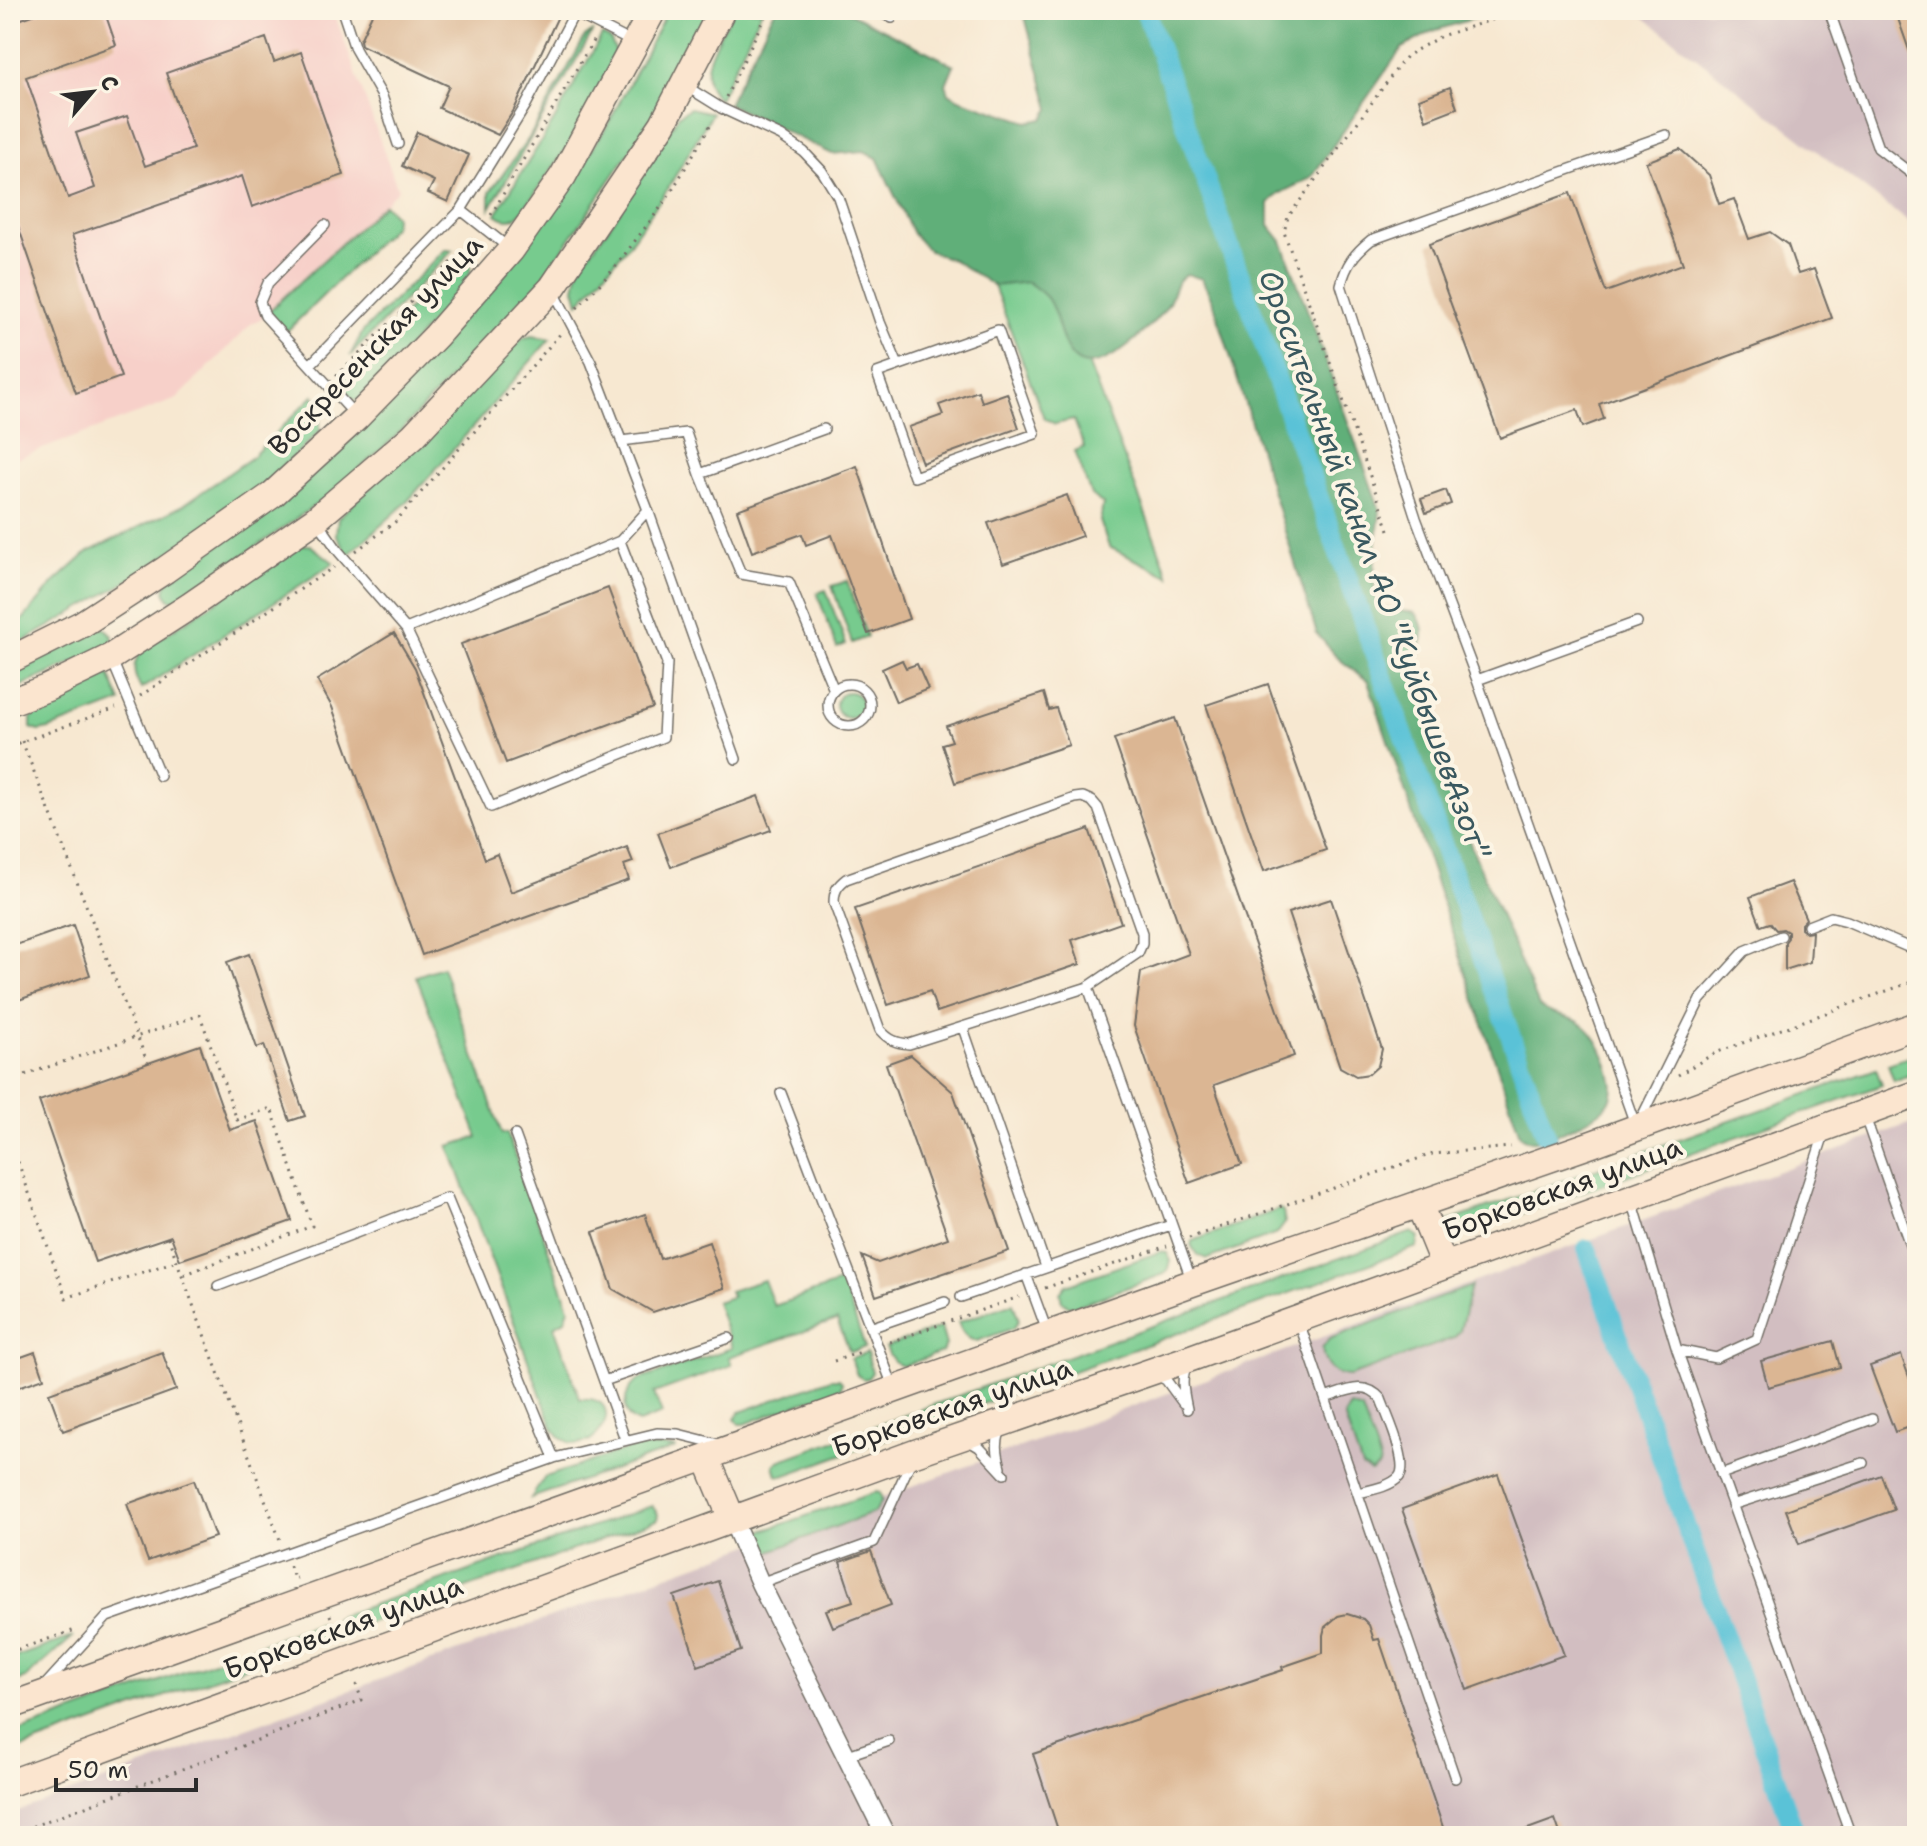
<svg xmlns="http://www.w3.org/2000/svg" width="1927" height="1846" viewBox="0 0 1927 1846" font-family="'Shantell Sans',sans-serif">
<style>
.built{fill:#f7d0c9}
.industrial{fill:#d2bec1}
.green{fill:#77cb8e;stroke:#517b5c;stroke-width:2}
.forest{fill:#61af79;stroke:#466d52;stroke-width:2}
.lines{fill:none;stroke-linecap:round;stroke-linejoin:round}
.canal{stroke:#5ac2d7;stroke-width:20}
.building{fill:#dbb693}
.lane-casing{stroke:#726d65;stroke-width:12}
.street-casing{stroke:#726d65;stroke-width:21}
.secondary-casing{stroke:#726d65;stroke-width:29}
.path{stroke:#726d65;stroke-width:3;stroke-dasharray:2 6;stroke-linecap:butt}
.lane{stroke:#fff;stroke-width:9}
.street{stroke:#fff;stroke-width:18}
.secondary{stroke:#fbe5cf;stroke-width:26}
.labels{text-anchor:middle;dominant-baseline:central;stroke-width:8;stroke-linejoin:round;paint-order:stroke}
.street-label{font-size:28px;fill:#2b2b2b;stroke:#fcf5e5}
.water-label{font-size:30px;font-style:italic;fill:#39585f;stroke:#fcf5e5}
</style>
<rect width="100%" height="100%" fill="#fcf5e5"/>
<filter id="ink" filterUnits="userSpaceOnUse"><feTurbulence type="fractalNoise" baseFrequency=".0125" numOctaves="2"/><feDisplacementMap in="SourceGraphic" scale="16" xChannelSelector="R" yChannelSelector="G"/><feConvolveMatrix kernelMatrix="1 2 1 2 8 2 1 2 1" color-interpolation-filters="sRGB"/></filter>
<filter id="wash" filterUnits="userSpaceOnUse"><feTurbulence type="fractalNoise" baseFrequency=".006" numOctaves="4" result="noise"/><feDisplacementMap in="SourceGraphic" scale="32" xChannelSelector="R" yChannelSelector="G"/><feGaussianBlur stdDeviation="1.8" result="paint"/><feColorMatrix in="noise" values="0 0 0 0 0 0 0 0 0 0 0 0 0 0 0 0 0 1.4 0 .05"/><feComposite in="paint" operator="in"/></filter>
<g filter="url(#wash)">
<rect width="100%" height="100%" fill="#f7e8d1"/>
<path class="built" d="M10,10H333L398,190L265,316L251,324L177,399L10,461Z"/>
<path class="industrial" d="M1635,10H1917V229Z
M1917,1121V1836H10V1814Z"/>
<path class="green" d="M668,10H710L648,125L539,284L394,438L331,494L178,602L169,599L165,591L167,582L258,517L565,191L607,126Z
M733,10H762L719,99C689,75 721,36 733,10Z
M593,31L490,208V192L529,138L585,37Z
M602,35L610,39L617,54L570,143L523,211C515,220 506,222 496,214L555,119Z
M690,108L712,113L667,190L625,250L579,303L575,288L579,268L616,217L679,115Z
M384,204L395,216L394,226L284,334L268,312Z
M445,250H453L350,356L363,331Z
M464,254C474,266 471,275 464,288L359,400H352L344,391V374Z
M1051,265L1169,576L1109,547L1100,521L1103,504L1091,495L1075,451L1084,447L1074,420L1055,424L1044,418L994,286Z
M532,336L550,339L407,502L348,555L336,534L338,518L436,425L523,338Z
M314,395L320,410V431L275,475L238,505L133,578L10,649V632L15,633L18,625L55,582L88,552L182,506L251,458Z
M302,545H310L334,563L141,689C133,674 131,665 142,650Z
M847,581L867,637L852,643L832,586Z
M826,590L846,644L837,648L817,593Z
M105,628L113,636L111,646L10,691V671L93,630Z
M109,674L121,702L49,729L39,731L31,728V718Z
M836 705a13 13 0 1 1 26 0a13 13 0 1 1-26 0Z
M442,967L502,1134L507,1133L569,1308L565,1320L554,1326L580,1399C638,1395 585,1477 553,1428L449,1146L478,1137L416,976Z
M1917,1054V1072L1894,1081L1888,1064Z
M1876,1069L1882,1085L1453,1238L1443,1232V1226L1447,1222Z
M1280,1209L1283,1211L1285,1223L1277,1234L1208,1259L1197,1255L1191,1245L1192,1241Z
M1412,1232L1419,1237L1417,1247L783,1476L777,1475L774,1465L778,1461Z
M1162,1251L1167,1253L1171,1261L1168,1271L1164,1274L1076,1306H1069L1062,1301L1060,1293L1066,1285Z
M764,1280L774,1306L842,1282L865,1347L850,1352L837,1320L729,1357L732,1365L654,1393L662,1414L639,1423C619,1416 623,1392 638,1380L732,1348L716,1302L732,1297L729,1291Z
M1471,1286L1460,1331L1454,1338L1350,1376C1332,1376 1324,1366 1322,1349L1329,1339Z
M1013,1303L1019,1320L1014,1328L977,1341C967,1340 961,1331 958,1322Z
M941,1327L946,1345L942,1352L904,1366C895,1365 889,1355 886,1347Z
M867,1352L872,1372L868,1378L863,1379L857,1375L851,1358Z
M831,1379H839L842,1382L841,1388L745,1424H739L735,1418L740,1412Z
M1350,1406L1362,1410L1380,1460L1379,1466L1371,1472L1362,1467L1344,1416Z
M640,1445L676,1448L531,1498L545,1477Z
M876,1492L880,1493L882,1500L875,1512L765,1553L758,1544L759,1534L762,1531Z
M652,1506L658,1514L657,1520L340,1633L335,1618Z
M322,1622L327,1637L14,1751L10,1747V1735Z
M73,1637L26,1678L10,1683V1659Z"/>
<path class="forest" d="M775,10H844L954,65L946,84L949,93L959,99L1028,122L1043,119L1050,109L1023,10H1502L1433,31L1402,48L1312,176C1298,187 1281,189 1269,203V225L1282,241L1380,510C1379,531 1365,599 1384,608C1392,612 1407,611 1416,613C1429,633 1421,642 1416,663C1414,671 1415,681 1416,689L1471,846L1539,1006C1552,1016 1565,1015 1579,1022C1597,1032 1608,1061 1612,1080C1614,1087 1612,1099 1608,1104C1597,1118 1554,1137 1536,1141C1529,1142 1525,1139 1520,1135L1368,681L1339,659L1317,634L1214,304L1202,279L1187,274C1170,285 1176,295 1165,309C1151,326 1099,380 1075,359C1058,344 1060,315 1047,298C1042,292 1034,287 1028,282L994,286L953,260L929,251L913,234L877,158L864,151L832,154L728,104Z"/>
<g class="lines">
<path class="canal" d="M1145,10L1547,1138
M1587,1249L1796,1836"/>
</g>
<g id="blocks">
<path class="building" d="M47,10H104L116,45L26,77L68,198L95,188L76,133L127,116L145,166L193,149L166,73L266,38L274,62L301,52L344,175L252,207L242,176L72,235L121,377L76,393L16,220L10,222V23Z
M374,10H561L514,110L498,135L439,108L449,86L361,45L360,40Z
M1895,10H1917V66L1915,67Z
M1450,87L1457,108L1426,120L1419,99Z
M417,132L469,155L448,202L428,193L434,181L402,166Z
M1680,149L1709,175L1719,204L1734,199L1749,239L1770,232L1788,245L1798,274L1814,269L1832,318L1599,404L1604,419L1583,427L1577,410L1500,438L1429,244L1570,193L1606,292L1683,264L1646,162Z
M978,391L982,402L1007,393L1019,428L922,463L909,427L943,415L939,405Z
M857,466L909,619L868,634L832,535L806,545L802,534L752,552L737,510Z
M1446,490L1451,504L1426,513L1421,499Z
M1067,495L1082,536L1003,564L988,523Z
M608,588L653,708L506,763L461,644Z
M394,633L415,668L485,859L497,854L511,892L627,847L633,862L624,865L629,880L422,955L332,707L317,680Z
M902,660L906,668L917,664L928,689L896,702L882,669Z
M1268,684L1326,850L1264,871L1206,705Z
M1044,693L1049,710L1056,708L1069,745L955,783L942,744L952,741L946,726Z
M1175,718L1294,1056L1214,1085L1242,1164L1189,1183L1134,1026L1141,972L1189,954L1114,739Z
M758,796L771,830L671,867L658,833Z
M1089,829L1121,923L1072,940L1080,964L937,1012L930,991L888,1005L855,909Z
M1790,882L1806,919L1801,924V929L1806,933L1812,932L1810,962L1785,970V942L1788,938V932L1783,929L1776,930L1770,923L1761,926L1750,897Z
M1331,899L1382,1049L1378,1066L1369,1074L1356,1076L1340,1067L1288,913Z
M73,925L90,975L10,1003V947Z
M249,954L305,1116L290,1121L264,1045L257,1048L227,962Z
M200,1045L230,1130L257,1121L292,1221L180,1260L171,1236L95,1262L39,1101Z
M911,1055L953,1092L1009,1251L876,1296L862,1256L878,1263L948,1238L886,1064Z
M645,1214L660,1259L709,1242L724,1288L653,1312L613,1289L593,1232Z
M1833,1341L1840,1367L1768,1387L1761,1361Z
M35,1352L44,1378L10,1390V1361Z
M162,1352L176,1390L63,1431L49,1393Z
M1901,1355L1917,1399V1424L1895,1432L1870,1366Z
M1498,1474L1564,1655L1467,1690L1402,1509Z
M1881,1475L1894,1510L1799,1544L1786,1510Z
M194,1480L215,1537L148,1561L127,1504Z
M871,1551L891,1605L833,1627L826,1610L853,1601L840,1562Z
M718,1581L741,1651L698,1666L674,1596Z
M1347,1614L1363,1619L1369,1625L1374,1640L1379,1639L1446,1836H1060L1033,1754L1283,1670L1282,1667L1323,1653V1635L1325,1627L1338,1616Z
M1555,1819L1561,1836H1514V1834Z"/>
</g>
</g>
<g filter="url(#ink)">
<use href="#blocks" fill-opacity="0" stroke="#726d65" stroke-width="2"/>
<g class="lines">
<defs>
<path id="lane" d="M342,10L355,49L382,96L398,144
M875,10L892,18
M1829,10L1878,148L1917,178
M575,13L632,42
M684,85L721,108L781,136L804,152L822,171L838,197L880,322L898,365
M325,225L268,283L260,302L265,316L356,416
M509,248L461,210L526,105L576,10
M553,290L591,362L648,510L736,759
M998,330L1035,434L914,477L877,373Z
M310,365L461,210
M621,441L686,433L700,474L741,574L789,582L834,690
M700,474L824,429
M318,522L339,552L406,629L620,541L648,510
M406,629L491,807L663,737L667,663L620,541
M112,660L160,776
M1477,680L1637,622
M828 705a21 21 0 1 1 42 0a21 21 0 1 1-42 0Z
M1083,797L1092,801L1098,808L1142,933V944L1138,953L1088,987L909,1044C896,1043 889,1040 880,1030L834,903C834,891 837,886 846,879L1075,798Z
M1808,926L1831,917L1847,921L1917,951
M1088,987L1192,1282
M963,1028L1046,1267
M781,1093L894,1389
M1865,1117L1917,1265
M1640,1121L1700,1000L1745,951L1781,936
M1635,1124L1477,680L1416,518L1341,285C1346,264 1355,253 1371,240L1666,135
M515,1135L625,1439
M1632,1200L1677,1350L1851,1836
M1026,1274L1047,1331
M218,1286L447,1198L554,1458
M961,1297L1171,1225
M1299,1322L1455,1778
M870,1328L945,1302
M1677,1350L1716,1358L1757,1339L1824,1134
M1187,1365C1180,1379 1184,1394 1187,1409
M1158,1376L1166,1380L1183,1403
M604,1381L729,1338
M1325,1398C1346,1391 1365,1380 1381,1399C1387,1416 1410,1464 1399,1477C1390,1487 1370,1490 1358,1493
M969,1441L979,1447L1004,1474
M1001,1467C997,1453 995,1441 1002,1428
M1721,1474L1872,1419
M1910,1495L1917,1492
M1732,1505L1863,1463
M760,1583L874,1542L912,1459
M46,1684L107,1617L554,1458L657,1433L678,1434L722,1445
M845,1756L889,1741
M101,1836H102"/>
<path id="street" d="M732,1519L760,1583L886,1836"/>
<path id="secondary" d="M10,660L82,624L165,570L272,495L357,417L436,336L511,250L563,176L653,10
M10,702L47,688L111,657L190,606L316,519L413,436L552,288L663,124L722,10
M1419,1204L1444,1265
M706,1457L732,1519
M10,1706L1192,1283L1592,1144L1917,1025
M10,1783L915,1453L1191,1358L1917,1094"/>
</defs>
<use href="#lane" class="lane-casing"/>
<use href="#street" class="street-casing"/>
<use href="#secondary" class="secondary-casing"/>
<path class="path" d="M726,97L768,10
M491,215L594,39
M577,308L612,271L667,199L713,121
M336,376L459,255L473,236
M1389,530L1284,232L1288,217L1406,56L1441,36L1523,10
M356,551L395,522L561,333
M140,696L334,567
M22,741L148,1064
M10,746L116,708
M1678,1075L1715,1053L1917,980
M10,1080L200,1015L237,1120L271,1108L312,1226L183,1275
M10,1139L66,1298L176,1261
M168,1237L280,1540
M1189,1238L1432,1154L1511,1147
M1045,1288L1167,1246
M890,1342L1019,1297
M834,1361L864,1351
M290,1566L294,1579L297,1578
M330,1615L340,1641
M10,1652L75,1630
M10,1835L362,1700L355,1682"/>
<use href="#lane" class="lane"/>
<use href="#street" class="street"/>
<use href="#secondary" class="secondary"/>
</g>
</g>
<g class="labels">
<g class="street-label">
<text transform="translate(375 345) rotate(-46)">Воскресенская улица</text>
<text transform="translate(1562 1188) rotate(-20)">Борковская улица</text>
<text transform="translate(952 1407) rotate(-19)">Борковская улица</text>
<text transform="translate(343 1627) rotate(-20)">Борковская улица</text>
</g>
<g class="water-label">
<text transform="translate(1375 564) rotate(70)">Оросительный канал АО "КуйбышевАзот"</text>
</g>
</g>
<rect width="1927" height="1846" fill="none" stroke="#fcf5e5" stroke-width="40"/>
<g transform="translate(92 92) rotate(62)" stroke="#fcf5e5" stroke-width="6" paint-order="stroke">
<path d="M0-6L14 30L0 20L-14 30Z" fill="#2b2b2b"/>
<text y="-12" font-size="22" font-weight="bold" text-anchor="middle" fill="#2b2b2b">С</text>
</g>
<path d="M56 1778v12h140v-12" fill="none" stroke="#2b2b2b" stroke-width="4"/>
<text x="68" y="1778" font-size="24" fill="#2b2b2b" stroke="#fcf5e5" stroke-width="6" paint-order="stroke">50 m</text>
</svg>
